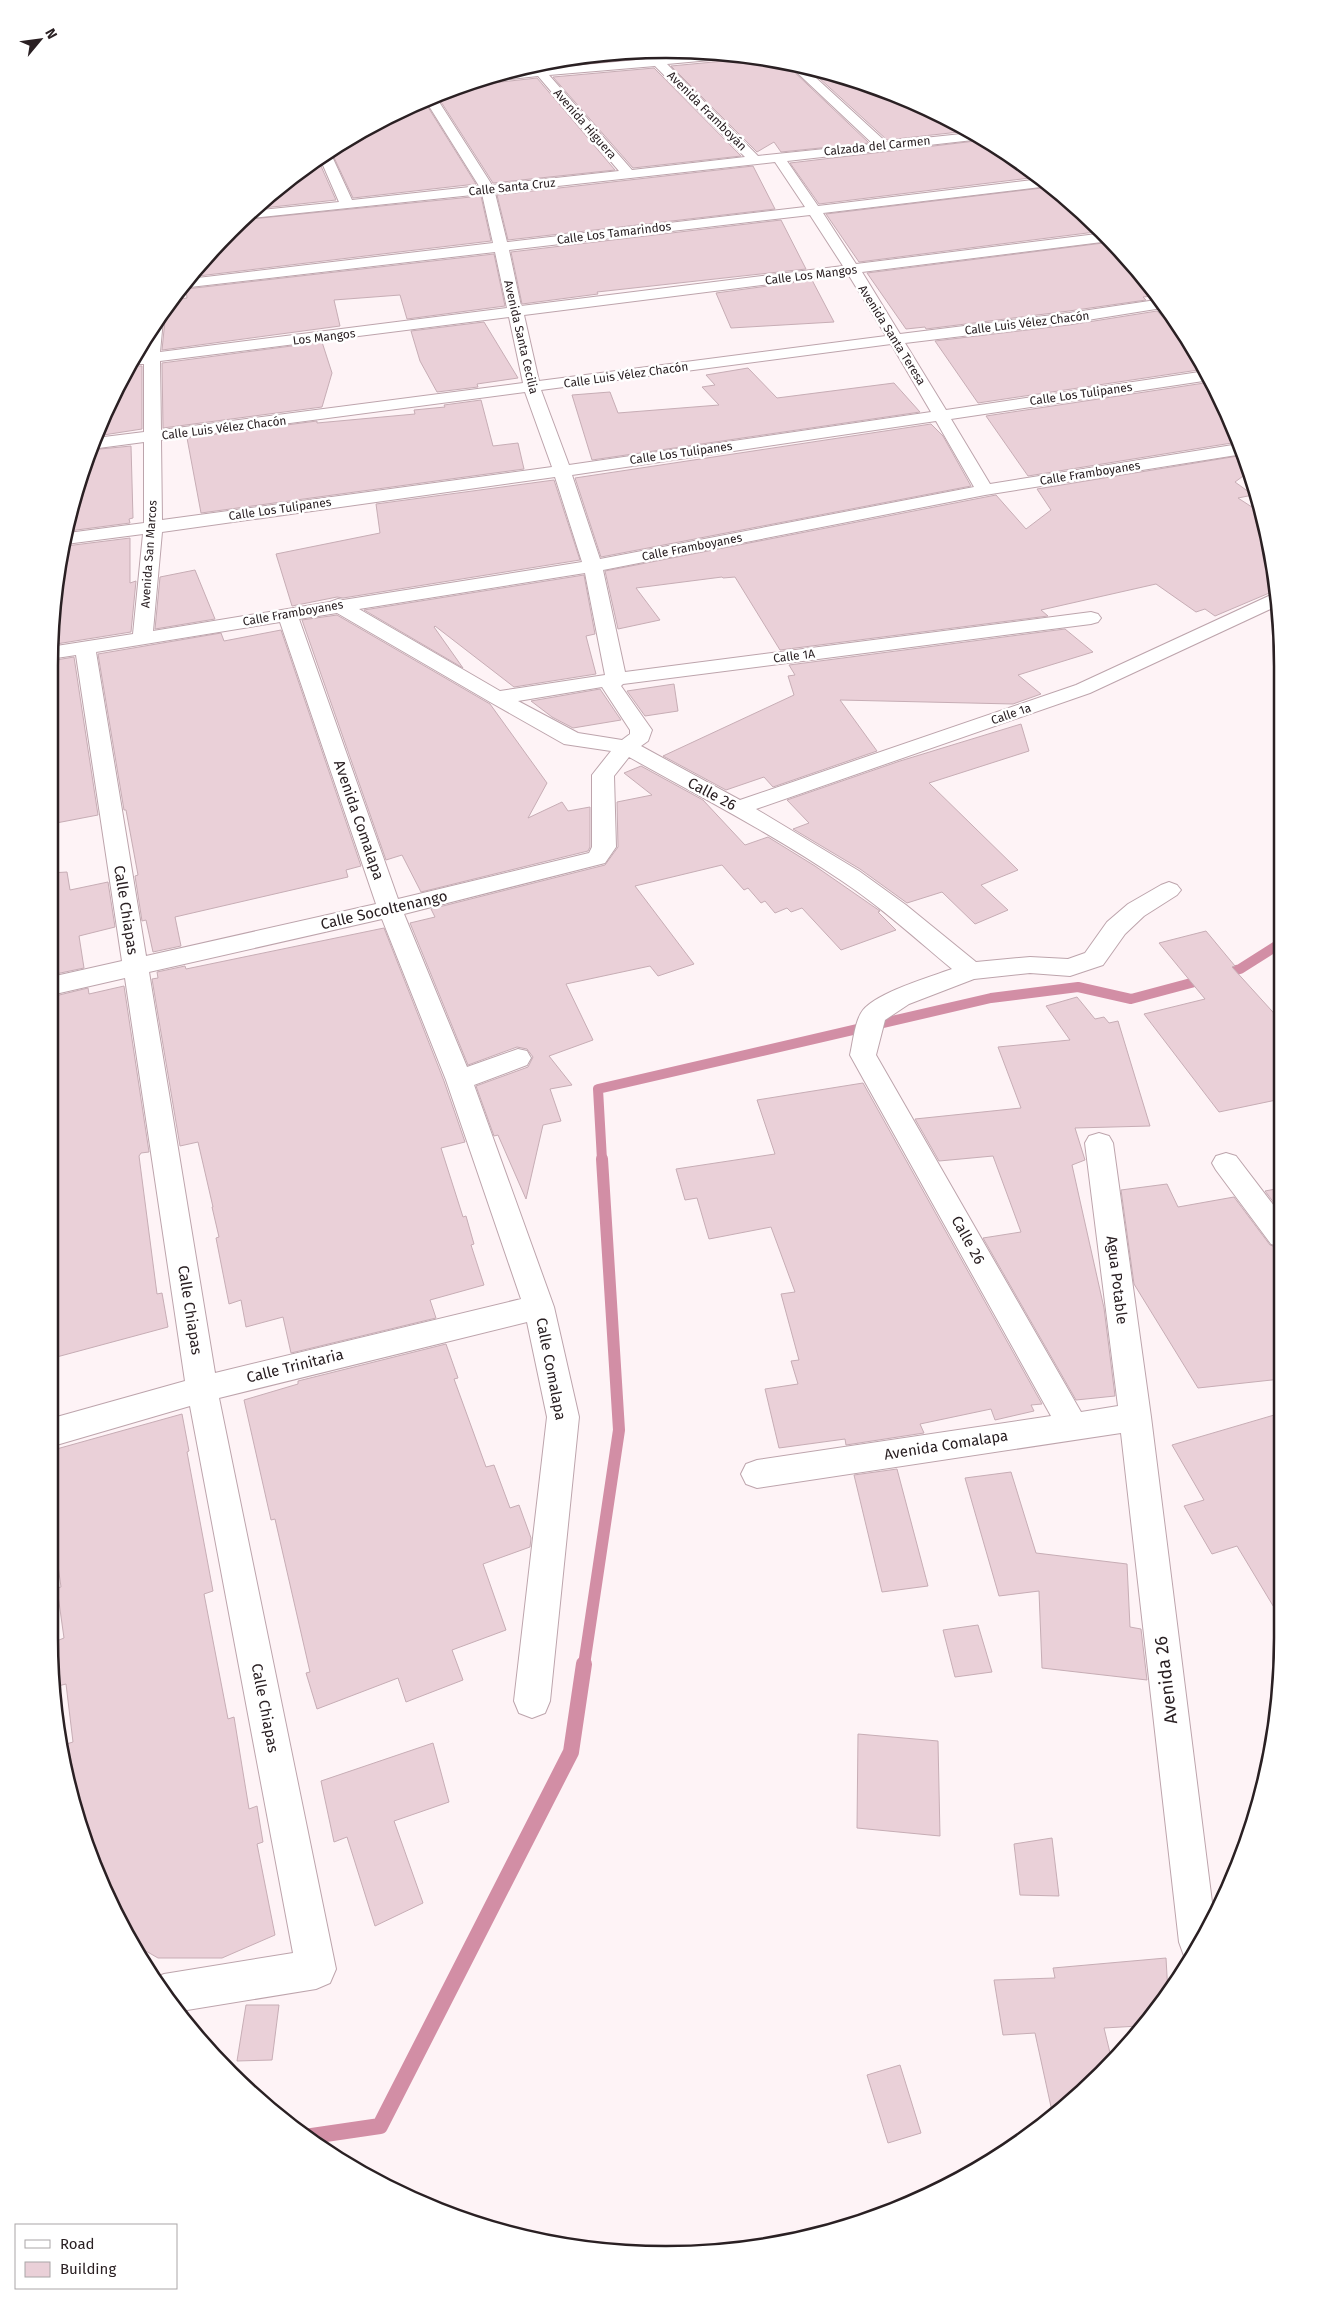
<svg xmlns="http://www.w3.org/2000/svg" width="1331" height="2304" viewBox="0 0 1331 2304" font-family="'Fira Sans',sans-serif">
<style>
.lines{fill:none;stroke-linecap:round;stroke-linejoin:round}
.stream-far2{stroke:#d28ea5;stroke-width:10}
.stream-far1{stroke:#d28ea5;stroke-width:12}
.stream{stroke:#d28ea5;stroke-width:16}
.building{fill:#ead0d8;stroke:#c7adb5}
.minor-casing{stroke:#bda4ac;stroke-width:2}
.minor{fill:#fff;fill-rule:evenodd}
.labels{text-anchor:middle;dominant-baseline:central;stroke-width:5;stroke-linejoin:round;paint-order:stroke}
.far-street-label{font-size:12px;fill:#2a2023;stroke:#fff}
.street-label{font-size:15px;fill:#2a2023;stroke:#fff}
.near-street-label{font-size:18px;fill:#2a2023;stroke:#fff}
.rim{fill:none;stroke:#2a2023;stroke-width:2.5}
</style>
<rect width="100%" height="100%" fill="#fef3f6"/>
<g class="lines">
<path class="stream-far2" d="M1221,974L1240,969L1281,943
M602,1160L598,1089L991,998L1078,987L1131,999L1206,979"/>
<path class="stream-far1" d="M584,1665L619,1430L602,1159"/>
<path class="stream" d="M305,2137L380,2126L571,1752L584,1664"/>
</g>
<path class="building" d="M665,49L681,50L682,54L516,69L545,61Z
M756,58L786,61L788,66L869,143L781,152L774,142L757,152L671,66Z
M807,67L901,96L968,131L887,140Z
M654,68L741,156L633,168L553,77Z
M537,78L615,170L493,183L436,94L485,79L492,83Z
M423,99L476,184L353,198L330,149Z
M984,140L1008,153L1038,177L819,204L790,163Z
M317,157L336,200L254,209L273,193Z
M753,166L775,209L508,240L497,195Z
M1050,187L1103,231L859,262L826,214Z
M481,196L491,241L190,277L229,230L241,220Z
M781,220L806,269L597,292L598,294L522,304L511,252Z
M1111,242L1153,296L1143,297L1146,300L1069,311L926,329L925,327L906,329L867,273Z
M494,254L505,306L407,319L400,295L334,300L340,326L162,350L165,320L159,315L172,300L187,298L186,289Z
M812,280L834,322L731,328L716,293Z
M1157,311L1196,353L1205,369L978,403L935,341L1069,325Z
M484,322L518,378L477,384L478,387L437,392L420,361L411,331Z
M322,342L332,373L322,407L163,428L162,363Z
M132,366H142V429L97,436Z
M748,368L777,398L894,383L920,412L592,460L572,395L610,392L618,413L719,405L702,387L715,385L706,375Z
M1211,382L1238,442L1028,476L986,416Z
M481,400L493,446L518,443L524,469L201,513L187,438L317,421V423L415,414L414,410L445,407L444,405Z
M931,424L943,436L971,486L601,557L575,478Z
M131,446L133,518L129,519L130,523L69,531L82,467L90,450Z
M1244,455L1250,471L1235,482L1253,495L1238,498L1258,511L1274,591L1215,616L1205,609L1196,612L1156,584L1041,610L1048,616L780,650L735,577L723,578L722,577L636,588L660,620L618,629L605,571L996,495L1026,529L1051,510L1037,489Z
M554,480L580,560L343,598L337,597L292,606L276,554L380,533L376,504Z
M130,538V583L136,581L131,632L50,645V625L66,546Z
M195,570L215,619L155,629L160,577Z
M584,575L595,634L586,636L596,674L514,687L435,626L434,627L463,668L364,610Z
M337,615L490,704L547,783L528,818L562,802L568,811L590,807V847L588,851L421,892L402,855L386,860L302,620Z
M1065,629L1093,652L1018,675L1041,694L1013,704L840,700L877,751L773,787L764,777L726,790L663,756L794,695L788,676L795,675L789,665Z
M281,630L361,866L346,870L348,877L175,917L181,946L153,952L146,920L142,921L135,876L138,875L126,810H124L98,654L221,633L224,641Z
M74,657L98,815L51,824L50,661Z
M674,684L678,711L645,716L627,691Z
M600,689L621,720L573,728L552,717L531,701Z
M1021,724L1029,751L929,783L1018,870L981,885L1008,910L975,924L942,892L907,903L860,869L793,829L809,823L787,800L900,761Z
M641,766L703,800L745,845L768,837L815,866L880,911L878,912L896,930L841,950L802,908L791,912L787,908L775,913L765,901L761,903L748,888L744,890L722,865L635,886L694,964L658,976L650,966L566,984L593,1040L549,1056L572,1085L550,1089L561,1121L543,1125L526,1199L498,1135L494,1136L476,1086L528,1067L533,1057L527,1049L517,1047L468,1065L410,923L435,917L431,909L605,865L618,847L617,802L652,795L624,773Z
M67,872L70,890L108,882L115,927L79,936L84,968L51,975V873Z
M384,928L444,1081L465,1142L441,1148L463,1217L466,1216L474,1244L471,1245L484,1285L430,1300L436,1318L291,1353L283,1317L246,1327L241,1300L229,1304L216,1238L219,1237L212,1207H213L198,1142L180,1146L152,979L158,978L157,972L185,966L186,969Z
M1206,931L1235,966L1232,967L1281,1021V1099L1219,1112L1144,1014L1205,999L1159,943Z
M124,986L149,1152L141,1153L139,1156L157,1294L162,1293L168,1327L53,1358L51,997L88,988L89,994Z
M1077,997L1095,1019L1104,1017L1109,1023L1118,1021L1150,1126L1075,1128L1085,1160L1072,1165L1104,1308L1115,1396L1076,1400L983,1238L1021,1232L993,1156L939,1161L915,1119L1021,1108L998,1047L1070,1040L1046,1006Z
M863,1083L1042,1404L1031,1405L1034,1411L995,1420L991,1409L920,1424L924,1433L846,1445L845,1439L779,1448L765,1389L798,1384L791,1361L799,1360L781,1294L795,1292L771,1227L709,1239L697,1198L685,1200L676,1169L775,1154L757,1100Z
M1167,1184L1178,1207L1234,1197L1270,1245L1281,1249V1379L1198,1388L1134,1284L1121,1190Z
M1281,1188V1212L1265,1191Z
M446,1344L458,1378L454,1379L486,1467L494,1465L510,1508L519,1505L531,1538L530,1547L483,1564L506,1630L452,1650L463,1680L406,1702L398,1678L317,1709L306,1673L310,1672L275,1519L271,1520L244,1400L298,1384V1381Z
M1281,1413V1619L1237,1546L1212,1554L1184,1506L1204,1500L1172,1445Z
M182,1414L189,1451L187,1452L213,1591L204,1594L228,1719L234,1717L249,1809L257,1806L263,1842L257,1844L275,1935L222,1958H158L132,1943L114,1913L81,1836L60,1746L73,1742L66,1684L54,1687V1642L64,1638L57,1588L61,1587L53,1530V1450Z
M897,1469L928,1586L882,1592L854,1475Z
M1011,1472L1036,1553L1127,1564L1130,1627L1141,1629L1147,1680L1042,1668L1039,1591L999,1596L965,1478Z
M978,1625L992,1672L955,1677L943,1630Z
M858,1734L938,1741L940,1836L857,1828Z
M433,1743L449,1802L394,1821L423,1903L375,1926L347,1837L334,1842L321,1781Z
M1052,1838L1059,1896L1020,1895L1014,1844Z
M1166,1958L1168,1993L1139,2026L1104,2028L1111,2057L1072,2102L1053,2116L1035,2033L1003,2035L994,1980L1055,1978L1053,1968Z
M246,2005H279L272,2060L237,2061Z
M900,2065L921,2133L888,2143L867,2075Z"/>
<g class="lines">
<defs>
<path id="minor" d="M712,53L737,56L732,58L667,64L758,156L873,144L789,65L788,61L803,66L886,142L971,133L982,139L787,161L818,206L1041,179L1049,186L823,213L856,264L1105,233L1110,241L862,272L900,334L1069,313L1156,300L1162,308L1069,323L905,343L946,410L1206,371L1210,380L951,419L990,484L1239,444L1243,454L985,495L603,570L625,672L1091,612L1098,614L1101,618L1098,622L1091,624L623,684L621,686L652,730L648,741L641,746L740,800L1076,685L1275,593L1277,606L1090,693L756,809L859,871L906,905L976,962L1030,957L1068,959L1085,953L1107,922L1128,904L1161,885L1169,882L1177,885L1181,890L1177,895L1144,916L1125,934L1103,965L1070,976L1030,973L974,979L909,1004L885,1020L876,1055L1081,1412L1118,1406L1085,1143L1089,1136L1099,1133L1109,1136L1113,1143L1151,1417L1213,1910L1190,1958L1184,1956L1179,1942L1121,1433L757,1488L746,1484L741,1474L746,1464L757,1460L1051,1416L850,1055C853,1042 855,1020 863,1010C878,992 930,977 952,969C916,939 881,907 842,881C774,835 701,797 629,757L614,776L616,847L605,863L404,914L467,1067L518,1049L527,1051L531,1058L527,1065L474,1085L554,1307L579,1417L550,1701L545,1713L532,1718L519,1713L514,1701L547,1417L527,1322L219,1398L336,1969L330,1983L316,1989L175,2012L154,1978L164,1974L293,1953L190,1406L53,1446V1418L185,1381L125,978L51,995V977L122,961L76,655L50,659V647L133,634L143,534L66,544L68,533L144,523V442L91,449L96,438L144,432V364H132L137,355L144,354L146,337L158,316L163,320L160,352L507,308L495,252L181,288L189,279L493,243L482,194L242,219L252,211L339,202L319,156L329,150L330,152L352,200L479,186L424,98L434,94L492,185L619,171L538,76L492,81L487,78L508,72ZM655,66L745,157L632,170L549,75ZM775,162L805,207L507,242L495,193ZM810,215L843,266L521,306L509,250ZM848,274L886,336L539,381L524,315ZM509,317L523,383L161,430L160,361ZM891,344L931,412L569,465L541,390ZM525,392L552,467L162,520L161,440ZM936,421L974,487L600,559L572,475ZM555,477L582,562L343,600L338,599L330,602L153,631L162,532ZM585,573L605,675L500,691L359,609ZM337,613L490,702L564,744L611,751L592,775V847L589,853L398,899L299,619ZM280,622L376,904L146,956L96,652ZM602,687L630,730V734L622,740L578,733L518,701ZM382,919L446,1080L521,1299L215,1373L149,972Z
M1226,1153L1236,1156L1281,1215V1247L1271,1244L1216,1170L1212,1163L1216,1156Z"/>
</defs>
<use href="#minor" class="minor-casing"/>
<use href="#minor" class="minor"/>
</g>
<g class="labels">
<g class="far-street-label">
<text transform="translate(707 111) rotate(45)">Avenida Framboyán</text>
<text transform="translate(585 124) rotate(49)">Avenida Higuera</text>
<text transform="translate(877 146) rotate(-6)">Calzada del Carmen</text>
<text transform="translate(512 187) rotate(-6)">Calle Santa Cruz</text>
<text transform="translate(614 233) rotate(-7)">Calle Los Tamarindos</text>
<text transform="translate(811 275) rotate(-7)">Calle Los Mangos</text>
<text transform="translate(1027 323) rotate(-7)">Calle Luis Vélez Chacón</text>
<text transform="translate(892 335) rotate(58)">Avenida Santa Teresa</text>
<text transform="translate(324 337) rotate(-7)">Los Mangos</text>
<text transform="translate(521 337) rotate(77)">Avenida Santa Cecilia</text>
<text transform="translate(626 375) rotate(-8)">Calle Luis Vélez Chacón</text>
<text transform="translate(1081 394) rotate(-8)">Calle Los Tulipanes</text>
<text transform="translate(224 428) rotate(-7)">Calle Luis Vélez Chacón</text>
<text transform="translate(681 453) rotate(-8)">Calle Los Tulipanes</text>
<text transform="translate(1090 473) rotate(-9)">Calle Framboyanes</text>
<text transform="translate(280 509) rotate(-8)">Calle Los Tulipanes</text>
<text transform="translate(692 547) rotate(-11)">Calle Framboyanes</text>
<text transform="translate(149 554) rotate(-86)">Avenida San Marcos</text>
<text transform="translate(293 613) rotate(-10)">Calle Framboyanes</text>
<text transform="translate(794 656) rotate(-7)">Calle 1A</text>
<text transform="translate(1011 714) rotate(-19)">Calle 1a</text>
</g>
<g class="street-label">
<text transform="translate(712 794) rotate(28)">Calle 26</text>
<text transform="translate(359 820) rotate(71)">Avenida Comalapa</text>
<text transform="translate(126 910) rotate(81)">Calle Chiapas</text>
<text transform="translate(384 910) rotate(-13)">Calle Socoltenango</text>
<text transform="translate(968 1240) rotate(61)">Calle 26</text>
<text transform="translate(1117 1280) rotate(83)">Agua Potable</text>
<text transform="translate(190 1310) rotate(81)">Calle Chiapas</text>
<text transform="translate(295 1366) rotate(-14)">Calle Trinitaria</text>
<text transform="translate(551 1369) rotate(79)">Calle Comalapa</text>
<text transform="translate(946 1445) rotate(-9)">Avenida Comalapa</text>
<text transform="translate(265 1708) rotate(79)">Calle Chiapas</text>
</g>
<g class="near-street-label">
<text transform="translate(1166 1680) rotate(-97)">Avenida 26</text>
</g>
</g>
<path d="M0 0H1331V2304H0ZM666 58H666A608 608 0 0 1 1274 666V1638A608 608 0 0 1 666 2246H666A608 608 0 0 1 58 1638V666A608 608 0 0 1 666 58Z" fill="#fff" fill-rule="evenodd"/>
<path class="rim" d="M666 58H666A608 608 0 0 1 1274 666V1638A608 608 0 0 1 666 2246H666A608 608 0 0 1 58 1638V666A608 608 0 0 1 666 58Z"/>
<rect x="15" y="2224" width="162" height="65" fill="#ffffff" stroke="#aaa6a7"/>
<rect x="25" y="2240" width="25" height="8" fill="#ffffff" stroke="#aaa6a7"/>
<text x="60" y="2249" font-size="15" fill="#2a2023">Road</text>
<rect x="25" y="2262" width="25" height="15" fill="#ead0d8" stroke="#aaa6a7"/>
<text x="60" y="2274" font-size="15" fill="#2a2023">Building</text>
<g transform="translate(40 40) rotate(61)" stroke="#ffffff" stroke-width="4" paint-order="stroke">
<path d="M0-4L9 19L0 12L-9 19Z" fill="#2a2023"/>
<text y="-8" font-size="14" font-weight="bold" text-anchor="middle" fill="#2a2023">N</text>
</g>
</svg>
